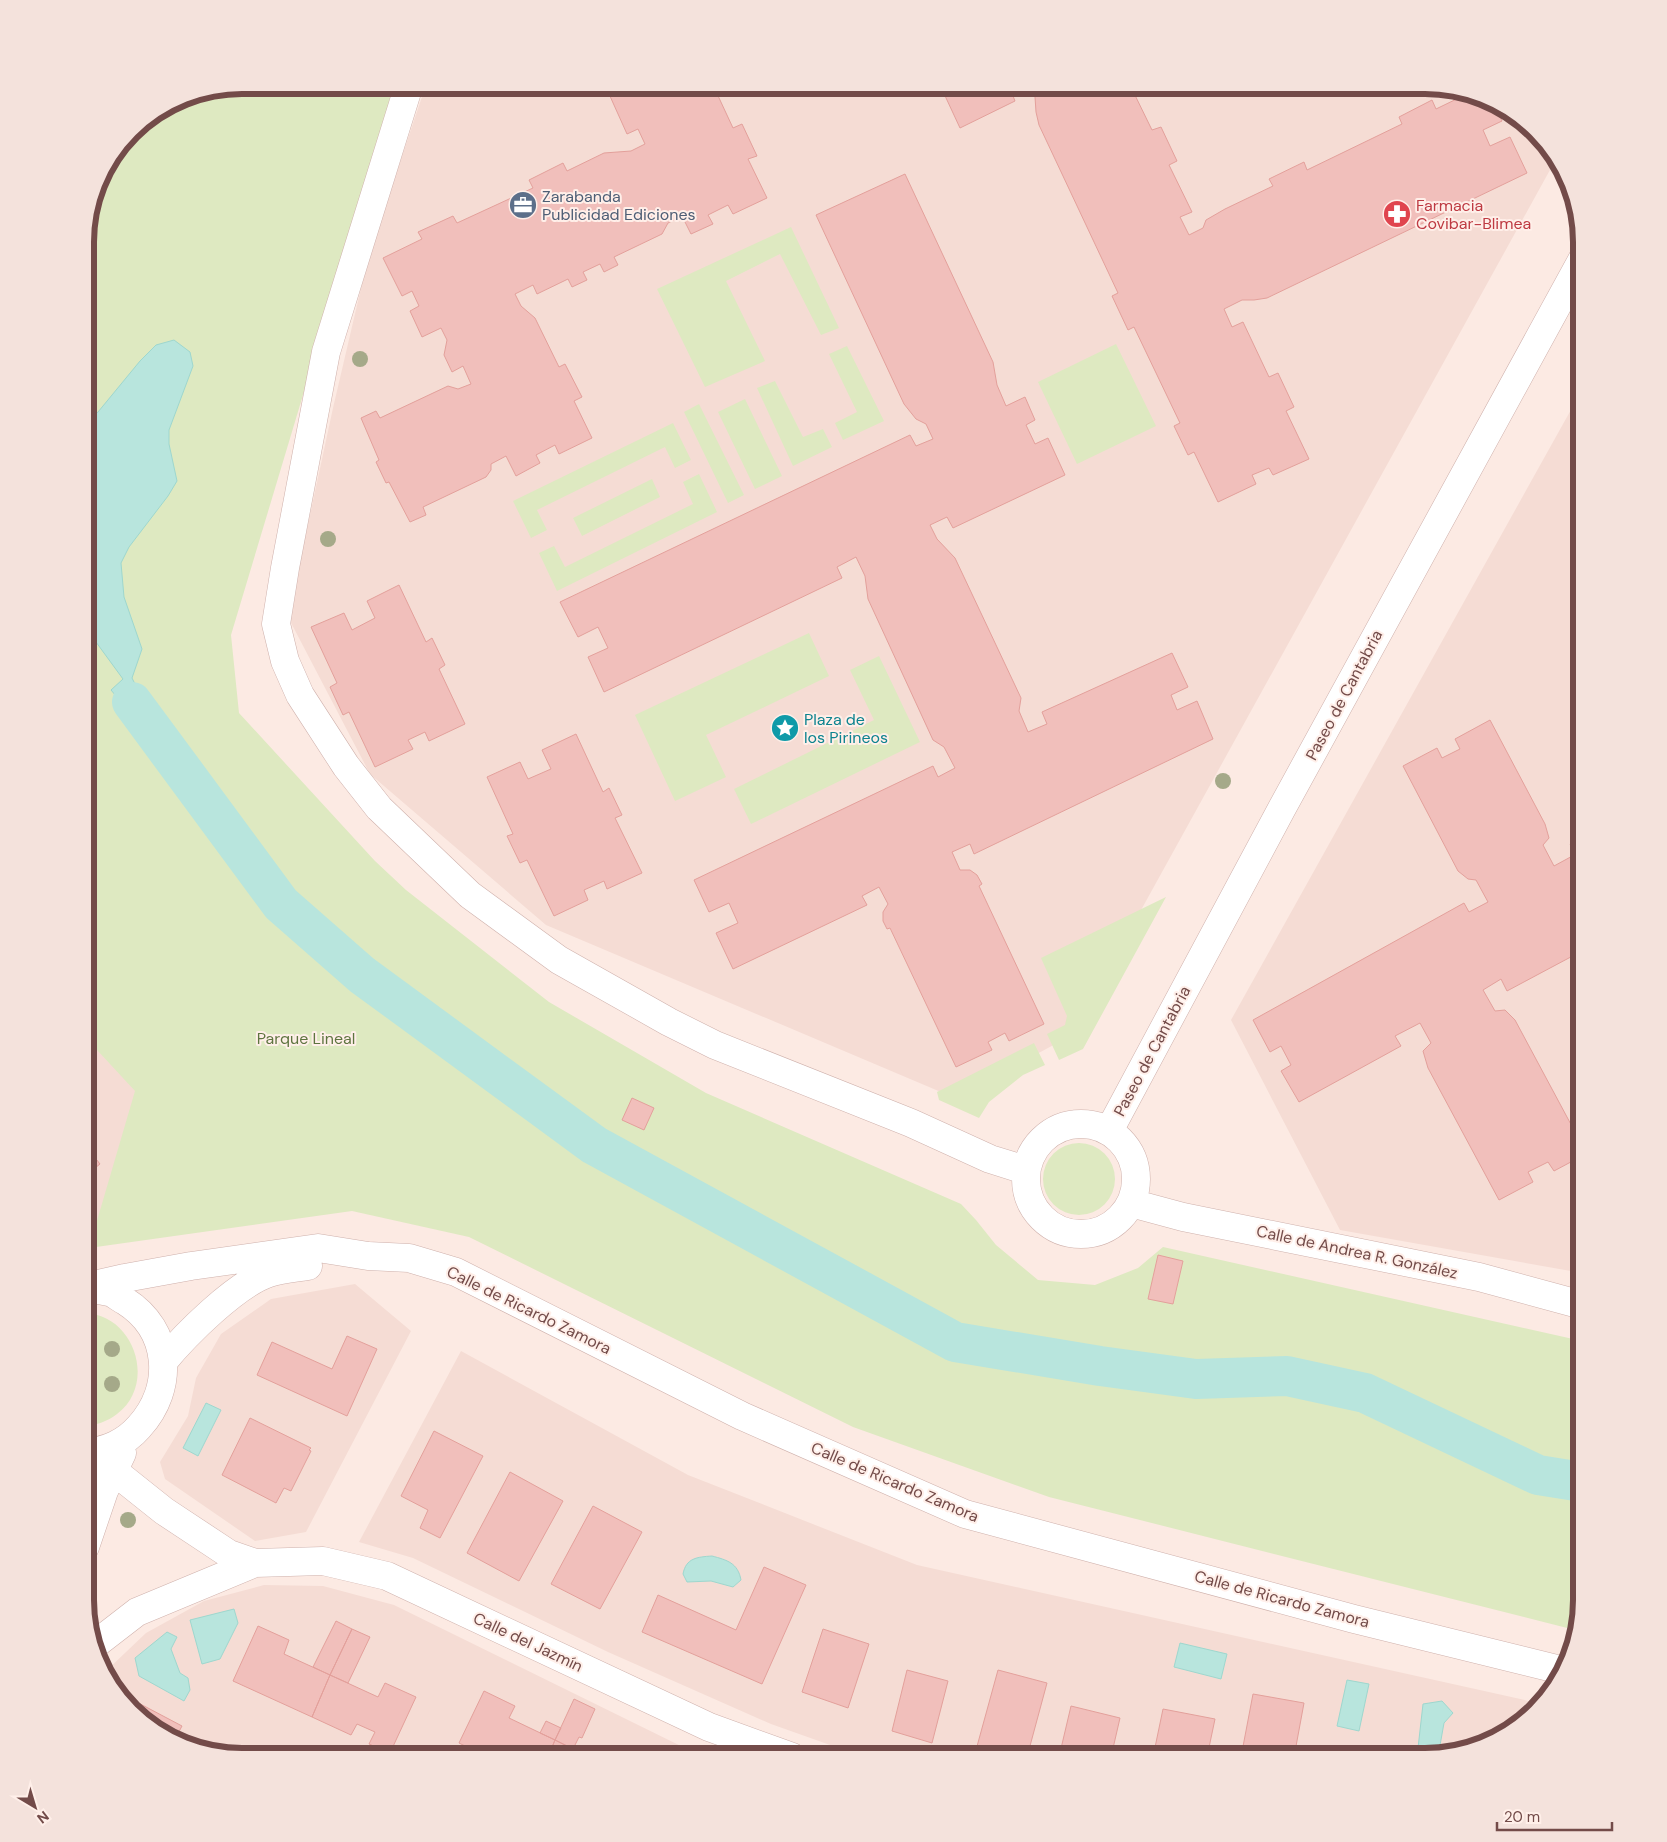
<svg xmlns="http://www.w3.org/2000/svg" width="1667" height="1842" viewBox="0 0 1667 1842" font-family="'DM Sans',sans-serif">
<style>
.residential{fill:#f5dcd4}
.green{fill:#dee9c1}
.water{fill:#b8e5dd;stroke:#9ed7ce}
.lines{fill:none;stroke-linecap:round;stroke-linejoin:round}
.canal{stroke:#b8e5dd;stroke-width:40}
.building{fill:#f1bfbb;stroke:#e3a09b}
.minor-casing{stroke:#cfb1ac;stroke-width:29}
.minor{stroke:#fff;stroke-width:28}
.tree{fill:#a5a989}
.labels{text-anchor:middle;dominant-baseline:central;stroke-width:4;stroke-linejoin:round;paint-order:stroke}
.service-label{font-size:16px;fill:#4e5e75;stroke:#ffefe9;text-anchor:start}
.health-label{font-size:16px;fill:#be3a42;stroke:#ffefe9;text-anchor:start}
.street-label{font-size:16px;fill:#734b49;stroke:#ffefe9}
.culture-label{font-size:16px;fill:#0d838f;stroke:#ffefe9;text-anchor:start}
.park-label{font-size:16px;fill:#5e743f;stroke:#ffefe9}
.rim{fill:none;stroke:#734b49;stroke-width:6}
</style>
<rect width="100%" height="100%" fill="#fceae3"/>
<path class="residential" d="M426,85H1435L1495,101L1549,146L1556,159L1072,1035L955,1098L546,925L370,774L288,617L333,408L369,254Z
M1582,390V1273L1340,1230L1231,1020Z
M85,1027L140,1090L90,1250H85Z
M355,1284L411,1331L306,1532L255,1541L165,1479L160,1462L188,1416L196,1378L221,1334L271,1299Z
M461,1351L688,1475L917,1565L1538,1703L1521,1724L1476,1749L1426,1757L861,1756L771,1724L608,1652L413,1558L359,1542Z
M264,1585L323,1586L394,1605L689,1750L709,1757H241L173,1741L118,1696L105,1672L146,1633L204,1601Z"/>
<path class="green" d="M242,85H396L231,635L239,713L375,861L406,890L549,1002L706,1093L961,1204L976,1220L996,1245L1038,1280L1095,1285L1138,1268L1163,1247L1582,1341V1601L1575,1630L1049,1497L853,1427L469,1237L352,1211L89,1248L135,1091L85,1037V231L101,172L138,124L182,97Z
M791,227L839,328L821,335L780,254L726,281L765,361L705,387L657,289Z
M1116,344L1156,426L1077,464L1038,382Z
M847,346L884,421L843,440L835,423L857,412L829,354Z
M775,381L803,437L823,429L832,447L793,466L757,388Z
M745,399L782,476L755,489L718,412Z
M699,404L744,495L728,503L684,412Z
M673,423L691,460L675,468L665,447L537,510L547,530L531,538L513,501Z
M699,474L717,512L557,591L539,553L554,546L565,567L693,504L683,482Z
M652,479L660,497L582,536L573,518Z
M809,633L829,676L706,735L726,777L675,801L635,715Z
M879,656L920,742L751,824L734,789L874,720L850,670Z
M1166,897L1083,1049L1059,1060L1047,1034L1065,1025L1067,1016L1041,958Z
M1034,1043L1045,1065L1023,1075L989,1102L979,1118L939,1100L937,1092Z
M1043 1179a36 36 0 1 1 72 0a36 36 0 1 1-72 0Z
M85,1313C135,1315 157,1384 117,1414C107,1422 97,1424 85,1427Z"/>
<path class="water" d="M174,340L190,352L193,366L169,430V444L177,481L168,496L129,547L121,563L124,597L142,649L132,678L140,694L126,708L111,690L123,679L85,627V423L98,412L140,361L156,345Z
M206,1403L221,1410L198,1456L183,1448Z
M712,1556C727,1560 738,1563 741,1580L733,1587L711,1581L687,1582L683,1574C686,1558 697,1557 712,1556Z
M234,1609L238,1623L220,1659L202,1664L190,1620Z
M167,1632L177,1637L171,1649L180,1673L188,1678L190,1690L184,1701L139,1676L135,1658Z
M1180,1643L1227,1654L1221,1679L1174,1667Z
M1347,1680L1369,1684L1359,1731L1337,1726Z
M1442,1701L1453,1713L1444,1723L1439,1751L1418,1748L1423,1704Z"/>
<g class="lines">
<path class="canal" d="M132,702L281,904L362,975L594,1145L955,1342L1100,1366L1196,1379L1287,1376L1365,1393L1538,1475L1582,1482"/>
</g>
<path class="building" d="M605,85H713L733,128L742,124L757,156L748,159L767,198L733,214L728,205L708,215L713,224L691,234L682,216L668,223L662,234L614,257L618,265L604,272L600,264L583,272L587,280L572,287L568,279L537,294L533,285L515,294L521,306L535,318L559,367L565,364L582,397L574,401L592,438L559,454L555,445L536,455L540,463L516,476L506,456L491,464V470L486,477L423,507L426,515L410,522L389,482L386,483L376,462L379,460L361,418L376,411L380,418L448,386L458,389L471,384L463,366L452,372L444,355L447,340L441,328L422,337L410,311L419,306L412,291L402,296L383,258L422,239L418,232L453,216L457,223L533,188L529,180L563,163L567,171L604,153L631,151L645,144L638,129L627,134Z
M940,85H1022L1011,91L1015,101L960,128Z
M1029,85H1130L1152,130L1161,127L1177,161L1169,165L1192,212L1180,217L1189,235L1203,228L1206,220L1225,209L1273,186L1269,179L1304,162L1307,170L1402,124L1399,117L1432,100L1436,109L1467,94L1492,100L1502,121L1483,130L1490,146L1510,137L1527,173L1267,298L1254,300H1242L1224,309L1232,327L1243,322L1269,377L1278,373L1294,407L1286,411L1309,459L1273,475L1269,468L1252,475L1256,484L1218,502L1194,452L1188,455L1174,426L1180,423L1134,327L1128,330L1112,296L1118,293L1039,125L1036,112L1035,97Z
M905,174L993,362L997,385L1006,406L1025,397L1035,420L1026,425L1035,444L1048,438L1065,475L953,528L947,517L930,525L937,539L955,558L1021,698L1019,711L1028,732L1047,724L1042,712L1172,653L1188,687L1171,695L1177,710L1197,701L1213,739L974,854L970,844L952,852L960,870H970L977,875L982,884L979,886L1044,1024L1009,1041L1005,1033L988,1042L992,1050L956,1067L890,928L887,929L883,921V912L888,904L879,887L862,896L867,905L733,969L716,933L738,923L729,903L709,912L694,880L933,766L938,777L955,768L944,747L933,740L868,599L865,576L856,557L837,567L842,578L604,692L588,657L608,648L598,627L578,637L560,602L910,435L916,446L933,439L926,424L916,419L904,404L816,215Z
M1582,437V458L1573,442Z
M399,585L426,642L432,638L445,665L439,669L465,724L429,741L425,732L408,740L413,749L375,767L349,712L343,715L330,687L337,683L311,627L344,613L352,630L375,618L367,601Z
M1490,720L1545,824L1549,838L1543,845L1554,866L1576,854L1570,844L1582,838V951L1507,991L1501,979L1483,990L1495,1011L1505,1010L1515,1020L1582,1145V1156L1554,1171L1548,1162L1528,1172L1533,1182L1499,1200L1428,1068L1423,1051L1431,1043L1420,1023L1395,1036L1401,1046L1299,1102L1281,1071L1291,1065L1281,1046L1270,1052L1253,1020L1464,903L1469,912L1488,902L1476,880L1468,879L1458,871L1403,766L1437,748L1442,758L1460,749L1455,739Z
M576,734L603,792L609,788L622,815L615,818L642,873L607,889L604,881L584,890L588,900L554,916L527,860L520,863L507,836L513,834L487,777L520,762L528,779L551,769L542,750Z
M632,1098L654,1108L644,1130L622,1120Z
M85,1145L100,1164L85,1176Z
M1158,1255L1183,1261L1173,1304L1148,1299Z
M347,1336L377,1349L347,1416L257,1375L272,1342L332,1369Z
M250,1418L311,1448L309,1450L311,1451L291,1491L284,1488L276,1503L222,1475Z
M434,1431L483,1456L440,1538L420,1528L428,1510L401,1496Z
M510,1472L563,1501L519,1581L467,1553Z
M593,1506L642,1532L600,1609L551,1584Z
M764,1567L806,1585L762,1684L642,1632L658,1595L736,1630Z
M336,1621L352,1629L330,1675L313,1667Z
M258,1626L289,1640L284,1654L330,1675L312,1717L233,1681Z
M352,1629L370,1637L348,1683L330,1675Z
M823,1629L869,1644L848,1708L802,1692Z
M907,1670L948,1681L932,1743L892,1731Z
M998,1670L1047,1683L1027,1757H1001L976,1750Z
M330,1675L378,1697L385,1683L416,1697L390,1753L369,1744L375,1732L357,1724L351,1735L312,1717Z
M484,1691L515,1706L509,1718L555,1740L548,1757H487L459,1743Z
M1253,1694L1304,1703L1294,1757H1241Z
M129,1698L182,1726L174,1741L126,1703Z
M574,1699L595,1709L582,1738L579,1737L573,1749L555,1740Z
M1071,1706L1120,1718L1111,1757H1059Z
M1163,1709L1215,1719L1207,1757H1153Z
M546,1721L561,1728L555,1740L540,1733Z
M555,1740L573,1749L590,1757H548Z
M609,1751L621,1757H606Z
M1327,1751L1363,1757H1326Z"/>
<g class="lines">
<defs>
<path id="minor" d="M409,85L326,352L285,568L276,624L285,661L300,695L346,766L379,808L470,895L559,960L669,1022L715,1045L911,1123L990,1159L1025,1170
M1026 1179a55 55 0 1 1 110 0a55 55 0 1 1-110 0Z
M1109,1131L1281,810L1582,260
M1131,1203L1183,1217L1479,1277L1582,1305
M85,1287L125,1278L191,1266L318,1248L368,1256L409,1258L456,1272L742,1416L965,1514L1354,1619L1565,1671
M163,1362C185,1335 236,1284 269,1273C281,1269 295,1268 308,1266
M85,1452C106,1452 126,1442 139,1427C175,1388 171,1330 125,1301C121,1299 116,1295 112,1293C104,1290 93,1290 85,1288
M90,1452L164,1511L229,1554L255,1563L323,1561L387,1576L709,1727L792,1757
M85,1547L104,1491L122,1453
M93,1646L137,1612L255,1563"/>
</defs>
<use href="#minor" class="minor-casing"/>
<use href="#minor" class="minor"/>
</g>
<g class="tree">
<circle cx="360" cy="359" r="8"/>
<circle cx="328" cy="539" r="8"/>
<circle cx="1223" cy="781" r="8"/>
<circle cx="112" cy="1349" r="8"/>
<circle cx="112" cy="1384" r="8"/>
<circle cx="128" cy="1520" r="8"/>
</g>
<defs>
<symbol id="office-disc" viewBox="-11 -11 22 22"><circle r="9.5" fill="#5c6f8a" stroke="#ffefe9"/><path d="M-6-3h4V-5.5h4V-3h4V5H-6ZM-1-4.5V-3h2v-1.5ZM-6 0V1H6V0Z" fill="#fff"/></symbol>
<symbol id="pharmacy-disc" viewBox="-11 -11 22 22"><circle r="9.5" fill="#e0444e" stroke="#ffefe9"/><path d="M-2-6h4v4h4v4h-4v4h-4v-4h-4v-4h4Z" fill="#fff"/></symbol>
<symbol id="sight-disc" viewBox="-11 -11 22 22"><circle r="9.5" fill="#0f9aa8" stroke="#ffefe9"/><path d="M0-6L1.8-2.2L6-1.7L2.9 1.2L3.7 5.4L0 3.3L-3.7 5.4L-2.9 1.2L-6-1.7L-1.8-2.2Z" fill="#fff"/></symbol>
</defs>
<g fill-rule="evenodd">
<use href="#office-disc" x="507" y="189" width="32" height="32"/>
<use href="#pharmacy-disc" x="1381" y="198" width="32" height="32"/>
<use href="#sight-disc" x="769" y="712" width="32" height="32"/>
</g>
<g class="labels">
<g class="service-label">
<text x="542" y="196">Zarabanda<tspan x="542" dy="18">Publicidad Ediciones</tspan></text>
</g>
<g class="health-label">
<text x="1416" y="205">Farmacia<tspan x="1416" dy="18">Covibar-Blimea</tspan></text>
</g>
<g class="street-label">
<text transform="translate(1344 695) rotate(-62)">Paseo de Cantabria</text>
<text transform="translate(1152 1051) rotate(-62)">Paseo de Cantabria</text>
<text transform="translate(1357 1252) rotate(12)">Calle de Andrea R. González</text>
<text transform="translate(529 1310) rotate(26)">Calle de Ricardo Zamora</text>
<text transform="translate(895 1482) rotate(23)">Calle de Ricardo Zamora</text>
<text transform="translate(1282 1599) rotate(15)">Calle de Ricardo Zamora</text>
<text transform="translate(528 1642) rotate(25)">Calle del Jazmín</text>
</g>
<g class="culture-label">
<text x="804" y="719">Plaza de<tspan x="804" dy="18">los Pirineos</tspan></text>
</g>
<g class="park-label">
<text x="306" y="1038">Parque Lineal</text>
</g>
</g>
<path d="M0 0H1667V1842H0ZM242 94H1425A148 148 0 0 1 1573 242V1600A148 148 0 0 1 1425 1748H242A148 148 0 0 1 94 1600V242A148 148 0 0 1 242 94Z" fill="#f4e2dc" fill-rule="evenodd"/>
<path class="rim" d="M242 94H1425A148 148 0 0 1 1573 242V1600A148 148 0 0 1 1425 1748H242A148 148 0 0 1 94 1600V242A148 148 0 0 1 242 94Z"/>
<g transform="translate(35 1807) rotate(142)" stroke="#ffefe9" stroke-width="4" paint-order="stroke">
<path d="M0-4L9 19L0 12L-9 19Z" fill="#734b49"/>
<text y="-8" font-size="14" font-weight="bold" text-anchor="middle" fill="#734b49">N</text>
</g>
<path d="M1497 1822v8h115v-8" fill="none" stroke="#734b49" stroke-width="2.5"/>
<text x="1504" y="1822" font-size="15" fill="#734b49" stroke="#ffefe9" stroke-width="4" paint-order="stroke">20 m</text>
</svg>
